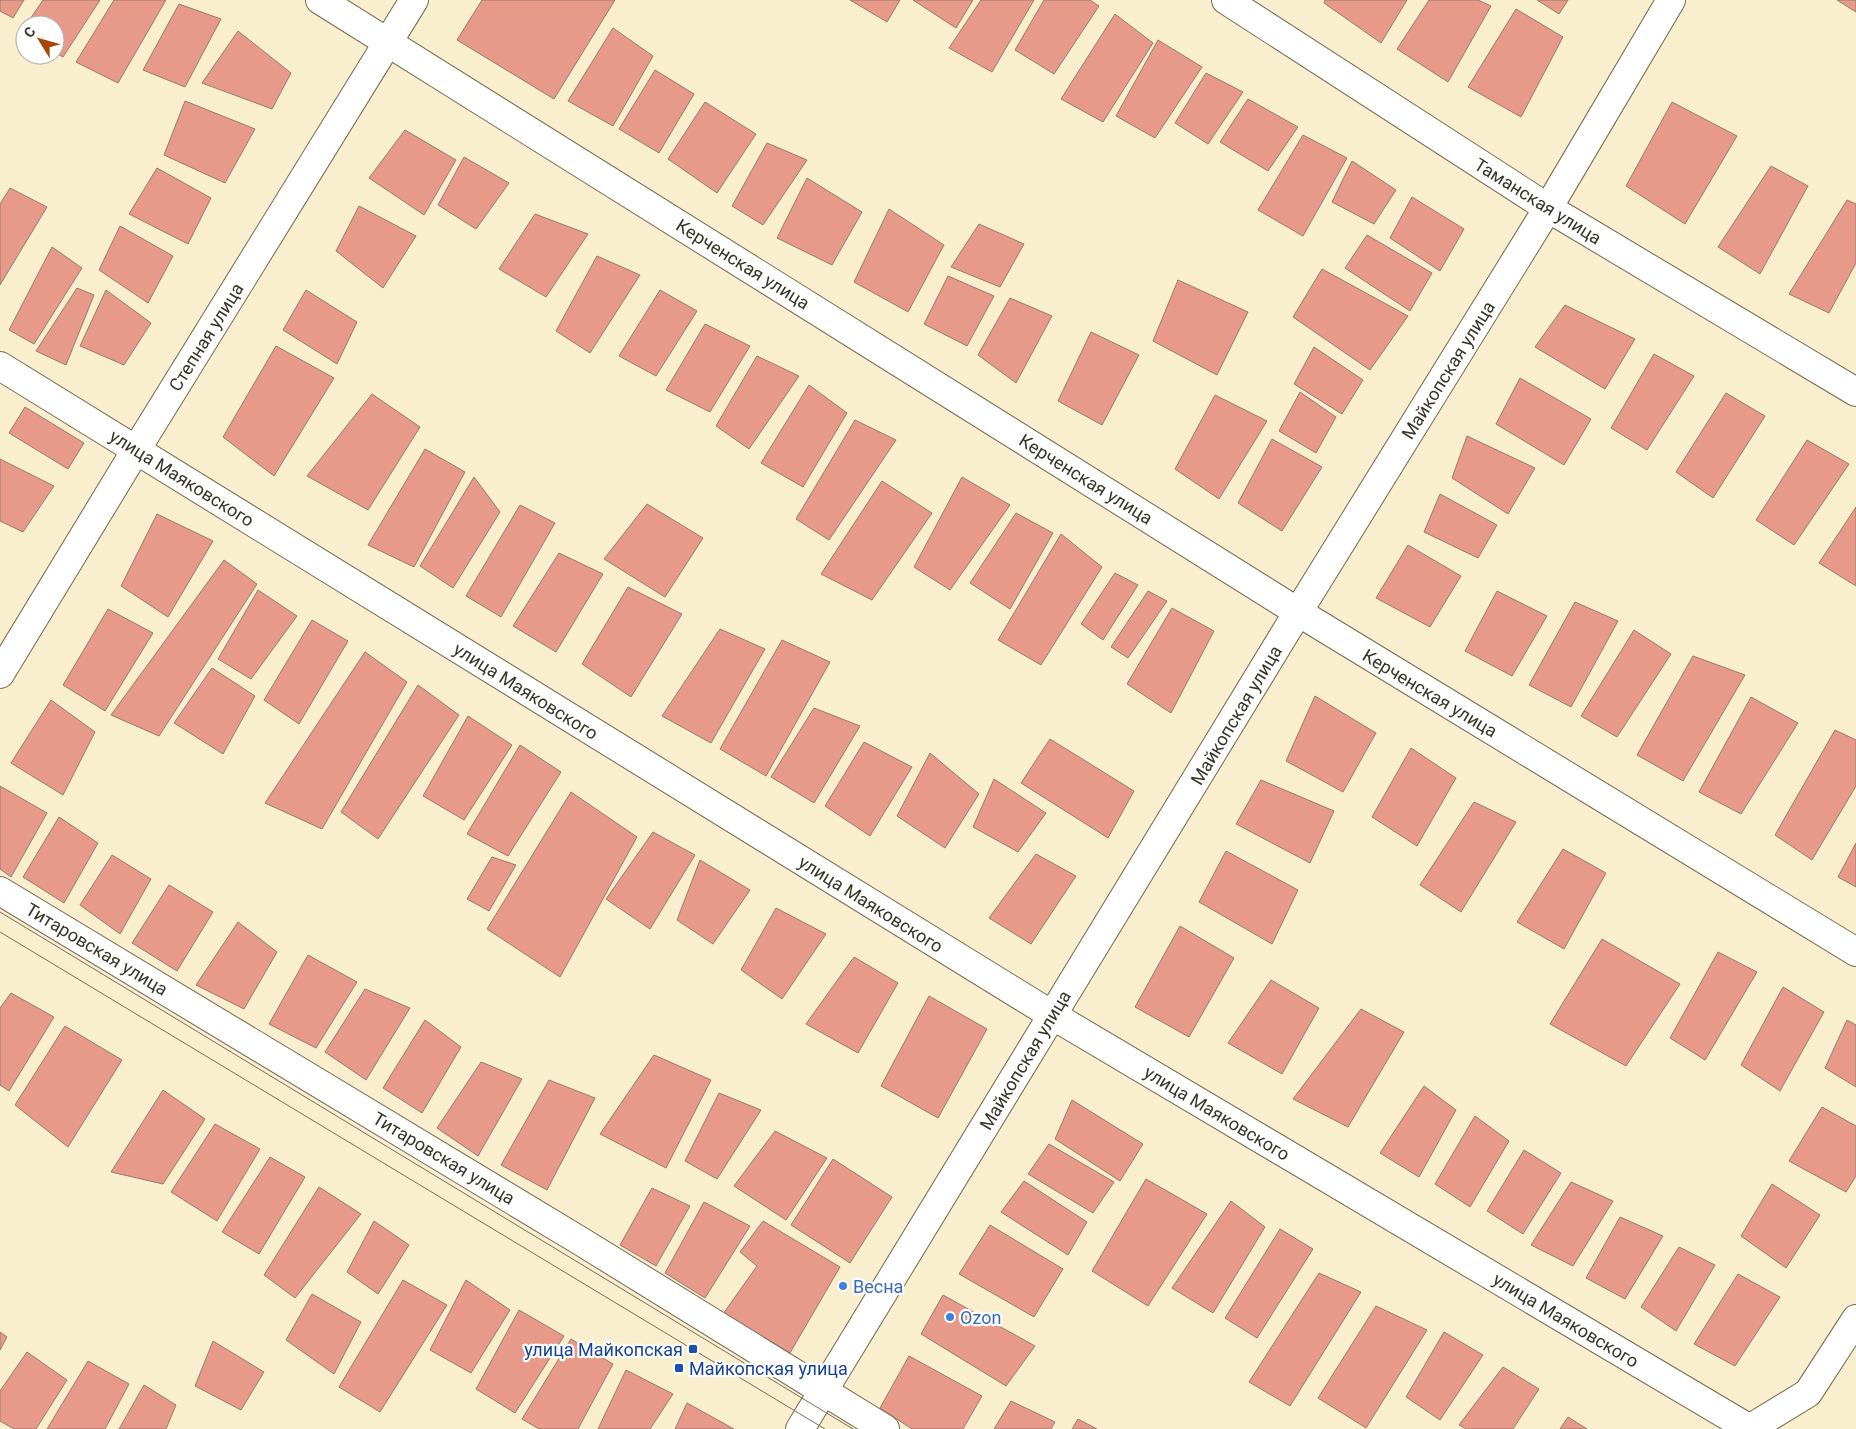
<svg xmlns="http://www.w3.org/2000/svg" width="1856" height="1429" viewBox="0 0 1856 1429" font-family="Roboto,sans-serif">
<style>
.building{fill:#e79a8a;stroke:#9a7971}
.lines{fill:none;stroke-linecap:round;stroke-linejoin:round}
.minor-casing{stroke:#73694d;stroke-width:30}
.minor{stroke:#fff;stroke-width:28}
.tram{stroke:#77705d;stroke-width:1}
.shop-dot{fill:#3f7fe0;stroke:#fff;stroke-width:2}
.transit-dot{fill:#1a4fb4;stroke:#fff;stroke-width:2}
.labels{text-anchor:middle;dominant-baseline:central;stroke-width:4.5;stroke-linejoin:round;paint-order:stroke}
.street-label{font-size:18px;fill:#383427;stroke:#fff}
.shop-label{font-size:18px;fill:#366cbe;stroke:#fff;text-anchor:start}
.transit-label{font-size:18px;fill:#164399;stroke:#fff;text-anchor:end}
</style>
<rect width="100%" height="100%" fill="#f9eece"/>
<path class="building" d="M0,0H24L13,18L0,11Z
M43,0H100L63,57L55,52V25H26Z
M114,0H166L118,83L76,62Z
M482,0H615L554,99L457,40Z
M850,0H900L887,22Z
M913,0H973L956,28Z
M981,0H1034L992,72L949,48Z
M1044,0H1090L1099,6L1054,74L1015,50Z
M1325,0H1407L1381,43L1324,3Z
M1429,0H1478L1491,6L1448,82L1397,49Z
M1537,0H1568L1559,14Z
M1837,0H1856V12Z
M179,4L221,19L185,87L143,70Z
M1516,9L1563,37L1521,117L1468,87Z
M1115,14L1153,43L1103,122L1061,99Z
M613,28L653,56L613,126L568,101Z
M238,31L291,73L272,109L202,83Z
M1158,40L1202,67L1155,138L1116,116Z
M655,70L694,94L659,153L619,129Z
M1206,73L1243,92L1208,144L1175,123Z
M1248,99L1298,127L1268,171L1220,142Z
M185,101L255,129L225,183L164,155Z
M705,102L756,134L717,193L668,159Z
M1672,102L1737,136L1685,224L1626,186Z
M405,130L456,160L424,215L369,178Z
M1303,135L1347,158L1303,236L1258,210Z
M767,143L807,160L763,225L732,206Z
M464,157L509,183L476,229L438,205Z
M1352,161L1396,190L1374,224L1332,202Z
M1771,166L1808,186L1760,274L1718,247Z
M157,168L211,198L188,244L129,214Z
M807,178L862,212L832,265L777,238Z
M10,188L47,207L0,285V204Z
M1412,197L1464,229L1440,271L1390,238Z
M1847,200L1856,204V263L1829,313L1789,294Z
M359,206L416,236L383,288L336,251Z
M889,209L944,245L908,312L854,282Z
M535,214L588,234L546,297L499,269Z
M979,224L1024,244L1000,287L951,267Z
M120,226L173,256L148,303L99,270Z
M1367,235L1432,273L1410,311L1345,268Z
M52,247L82,268L34,344L9,330Z
M597,256L640,275L590,353L556,331Z
M1322,269L1408,316L1370,370L1293,317Z
M948,276L994,296L967,346L924,324Z
M1178,280L1248,312L1217,375L1153,341Z
M77,288L94,295L66,365L36,351Z
M106,290L151,323L124,365L80,346Z
M306,290L357,322L337,364L283,330Z
M660,290L697,311L656,376L619,356Z
M1010,298L1052,316L1016,383L978,355Z
M1565,305L1635,339L1605,389L1535,347Z
M705,324L750,346L710,412L666,390Z
M1091,332L1139,355L1102,425L1058,401Z
M276,346L334,378L274,476L223,437Z
M1314,347L1363,380L1342,414L1294,384Z
M1654,354L1694,376L1647,450L1611,428Z
M757,356L799,376L749,449L716,426Z
M1520,378L1591,419L1564,465L1496,424Z
M809,385L847,413L803,487L761,463Z
M1300,392L1336,417L1316,453L1279,431Z
M1726,393L1765,416L1713,498L1676,472Z
M372,394L420,427L368,510L307,476Z
M1215,395L1267,421L1219,499L1175,469Z
M25,407L84,443L68,469L9,433Z
M855,420L896,440L829,540L796,519Z
M1467,436L1535,468L1508,514L1452,478Z
M1272,439L1322,467L1282,531L1238,503Z
M1807,440L1849,464L1794,545L1756,520Z
M425,449L465,472L414,567L368,545Z
M0,459L54,486L23,532L0,521Z
M474,477L500,512L453,588L420,566Z
M962,477L1010,505L950,590L914,567Z
M882,481L932,513L872,600L821,574Z
M1440,494L1497,525L1478,558L1424,532Z
M647,504L703,538L665,597L604,559Z
M520,505L555,523L501,617L466,596Z
M1856,507V586L1819,563Z
M1016,513L1053,533L1010,609L970,583Z
M157,514L213,541L168,617L121,586Z
M1061,534L1102,567L1041,665L998,640Z
M1408,545L1461,576L1430,627L1376,598Z
M559,553L603,574L556,652L513,626Z
M224,560L257,584L159,736L111,715Z
M1115,573L1138,585L1103,640L1081,624Z
M628,587L682,614L631,697L582,664Z
M258,590L297,616L251,679L218,659Z
M1148,591L1167,601L1128,658L1111,647Z
M1497,591L1547,616L1512,676L1465,651Z
M1575,602L1618,621L1571,707L1529,685Z
M1172,608L1214,631L1171,713L1127,684Z
M108,609L153,633L105,711L63,685Z
M312,620L348,641L299,724L264,700Z
M720,629L765,649L711,743L662,716Z
M1634,630L1671,654L1617,737L1581,716Z
M782,640L830,662L766,776L720,749Z
M365,652L407,682L322,829L265,803Z
M1693,656L1745,675L1683,781L1637,755Z
M212,668L255,696L223,754L174,723Z
M418,685L459,715L378,839L341,812Z
M1315,696L1376,733L1343,792L1286,761Z
M1751,697L1798,723L1741,814L1699,792Z
M51,700L95,732L63,795L11,763Z
M814,708L860,726L814,803L771,777Z
M468,716L512,745L464,820L423,796Z
M1835,730L1856,740V786L1812,860L1775,835Z
M1050,739L1134,791L1108,838L1021,783Z
M864,742L912,767L870,836L825,806Z
M520,745L561,772L508,856L467,834Z
M1411,748L1456,778L1417,846L1372,817Z
M930,753L979,794L945,848L897,816Z
M994,779L1046,813L1018,852L973,827Z
M1261,780L1334,811L1310,863L1236,824Z
M0,786L47,813L11,877L0,869Z
M571,792L637,837L560,977L487,929Z
M1474,802L1516,822L1461,912L1420,885Z
M59,817L98,843L64,903L23,877Z
M653,832L695,855L650,929L606,899Z
M1856,843V887L1838,877Z
M1563,849L1606,873L1564,949L1517,922Z
M1226,851L1298,890L1272,944L1199,902Z
M1036,854L1076,876L1031,944L989,918Z
M112,855L151,879L120,934L80,905Z
M492,857L516,865L489,911L467,899Z
M700,860L750,890L713,944L677,920Z
M169,885L213,912L177,971L132,943Z
M776,908L826,934L782,999L741,970Z
M238,922L277,952L244,1009L196,985Z
M1180,926L1234,958L1189,1037L1135,1007Z
M1602,939L1680,984L1626,1066L1550,1024Z
M1718,952L1757,972L1705,1060L1670,1038Z
M308,955L357,982L316,1048L269,1024Z
M854,957L898,983L858,1053L806,1024Z
M1271,980L1319,1008L1282,1074L1228,1043Z
M1783,987L1824,1012L1780,1091L1741,1065Z
M365,989L410,1008L366,1080L325,1052Z
M11,993L54,1017L9,1091L0,1085V1008Z
M929,996L987,1029L938,1118L881,1086Z
M1361,1009L1404,1032L1348,1127L1293,1099Z
M425,1020L461,1047L422,1113L383,1088Z
M1847,1020L1856,1025V1087L1825,1068Z
M65,1026L122,1060L68,1147L15,1105Z
M654,1055L711,1080L666,1168L600,1134Z
M481,1062L522,1079L478,1156L437,1128Z
M549,1080L595,1098L547,1190L501,1165Z
M1424,1086L1456,1110L1419,1177L1380,1153Z
M163,1090L205,1119L163,1184L111,1172Z
M719,1093L761,1110L717,1179L685,1161Z
M1072,1100L1143,1144L1120,1181L1055,1139Z
M1822,1107L1856,1126V1176L1846,1192L1789,1161Z
M1475,1116L1509,1141L1470,1207L1435,1184Z
M215,1124L260,1149L217,1221L171,1192Z
M775,1131L827,1158L786,1220L734,1186Z
M1049,1144L1114,1182L1093,1213L1028,1174Z
M1524,1150L1561,1173L1523,1234L1487,1211Z
M270,1157L305,1177L259,1254L222,1232Z
M833,1159L892,1197L850,1263L791,1225Z
M1146,1179L1207,1214L1148,1306L1092,1271Z
M1024,1181L1087,1222L1068,1255L1001,1212Z
M1571,1182L1613,1201L1573,1266L1531,1245Z
M1772,1184L1820,1215L1786,1268L1741,1236Z
M319,1187L361,1214L295,1298L264,1275Z
M652,1188L690,1206L656,1266L620,1245Z
M1231,1201L1265,1227L1213,1313L1172,1288Z
M704,1202L750,1226L705,1298L665,1273Z
M1620,1217L1663,1236L1625,1299L1586,1278Z
M374,1221L409,1245L378,1294L347,1272Z
M763,1221L840,1267L790,1353L723,1314L757,1266L740,1252Z
M990,1225L1063,1269L1034,1317L959,1274Z
M1280,1229L1313,1249L1257,1338L1225,1318Z
M1679,1247L1715,1265L1676,1331L1641,1307Z
M1319,1273L1361,1292L1290,1406L1249,1382Z
M1738,1274L1780,1297L1735,1366L1694,1344Z
M403,1280L447,1305L380,1412L339,1387Z
M466,1280L510,1310L471,1373L430,1350Z
M312,1294L361,1322L334,1374L286,1340Z
M943,1295L1035,1346L1006,1386L921,1334Z
M1376,1306L1427,1330L1366,1428L1318,1398Z
M519,1310L564,1336L515,1413L476,1389Z
M0,1332L7,1337L0,1350Z
M1444,1332L1483,1355L1440,1420L1406,1397Z
M571,1339L613,1364L578,1429H539L522,1419Z
M213,1341L264,1372L241,1410L195,1386Z
M27,1352L67,1380L36,1429H14L0,1421V1391Z
M909,1356L982,1396L963,1429H912L880,1408Z
M88,1361L129,1384L105,1429H47Z
M1503,1367L1539,1389L1513,1429H1466L1459,1425Z
M626,1370L673,1394L650,1429H598Z
M144,1385L176,1405L166,1429H119Z
M1011,1401L1055,1422L1051,1429H994Z
M687,1403L734,1429H675Z
M1568,1417L1587,1429H1560Z
M1078,1419L1097,1429H1072Z"/>
<g class="lines">
<defs>
<path id="minor" d="M320,0L1298,612L1856,952
M1226,0L1548,208L1856,392
M0,366L1052,1015L1750,1429
M0,674L136,450L414,0
M0,891L582,1242L885,1429
M800,1429L1298,612L1548,208L1671,0
M1749,1429L1808,1393L1856,1319"/>
</defs>
<use href="#minor" class="minor-casing"/>
<use href="#minor" class="minor"/>
<path class="tram" d="M0,912L853,1429
M0,932L825,1429"/>
</g>
<g class="shop-dot">
<circle cx="843" cy="1286" r="5"/>
<circle cx="950" cy="1317" r="5"/>
</g>
<g class="transit-dot">
<rect x="688" y="1344" width="10" height="10" rx="2.5"/>
<rect x="674" y="1363" width="10" height="10" rx="2.5"/>
</g>
<g class="labels">
<g class="street-label">
<text transform="translate(1538 201) rotate(32)">Таманская улица</text>
<text transform="translate(743 264) rotate(32)">Керченская улица</text>
<text transform="translate(206 337) rotate(-58)">Степная улица</text>
<text transform="translate(1448 370) rotate(-58)">Майкопская улица</text>
<text transform="translate(182 478) rotate(32)">улица Маяковского</text>
<text transform="translate(1086 479) rotate(32)">Керченская улица</text>
<text transform="translate(526 691) rotate(32)">улица Маяковского</text>
<text transform="translate(1430 693) rotate(31)">Керченская улица</text>
<text transform="translate(1236 715) rotate(-59)">Майкопская улица</text>
<text transform="translate(871 904) rotate(32)">улица Маяковского</text>
<text transform="translate(97 949) rotate(31)">Титаровская улица</text>
<text transform="translate(1025 1060) rotate(-59)">Майкопская улица</text>
<text transform="translate(1217 1113) rotate(31)">улица Маяковского</text>
<text transform="translate(444 1158) rotate(31)">Титаровская улица</text>
<text transform="translate(1566 1320) rotate(31)">улица Маяковского</text>
</g>
<g class="shop-label">
<text x="853" y="1286">Весна</text>
<text x="960" y="1317">Ozon</text>
</g>
<g class="transit-label">
<text x="683" y="1349">улица Майкопская</text>
<text x="689" y="1368" text-anchor="start">Майкопская улица</text>
</g>
</g>
<g transform="translate(40 40) rotate(307)"><circle r="24" fill="#ffffff" stroke="#afaea9"/>
<path d="M0-4L9 19L0 12L-9 19Z" fill="#a84605"/>
<text y="-8" font-size="14" font-weight="bold" text-anchor="middle" fill="#383427">С</text>
</g>
</svg>
